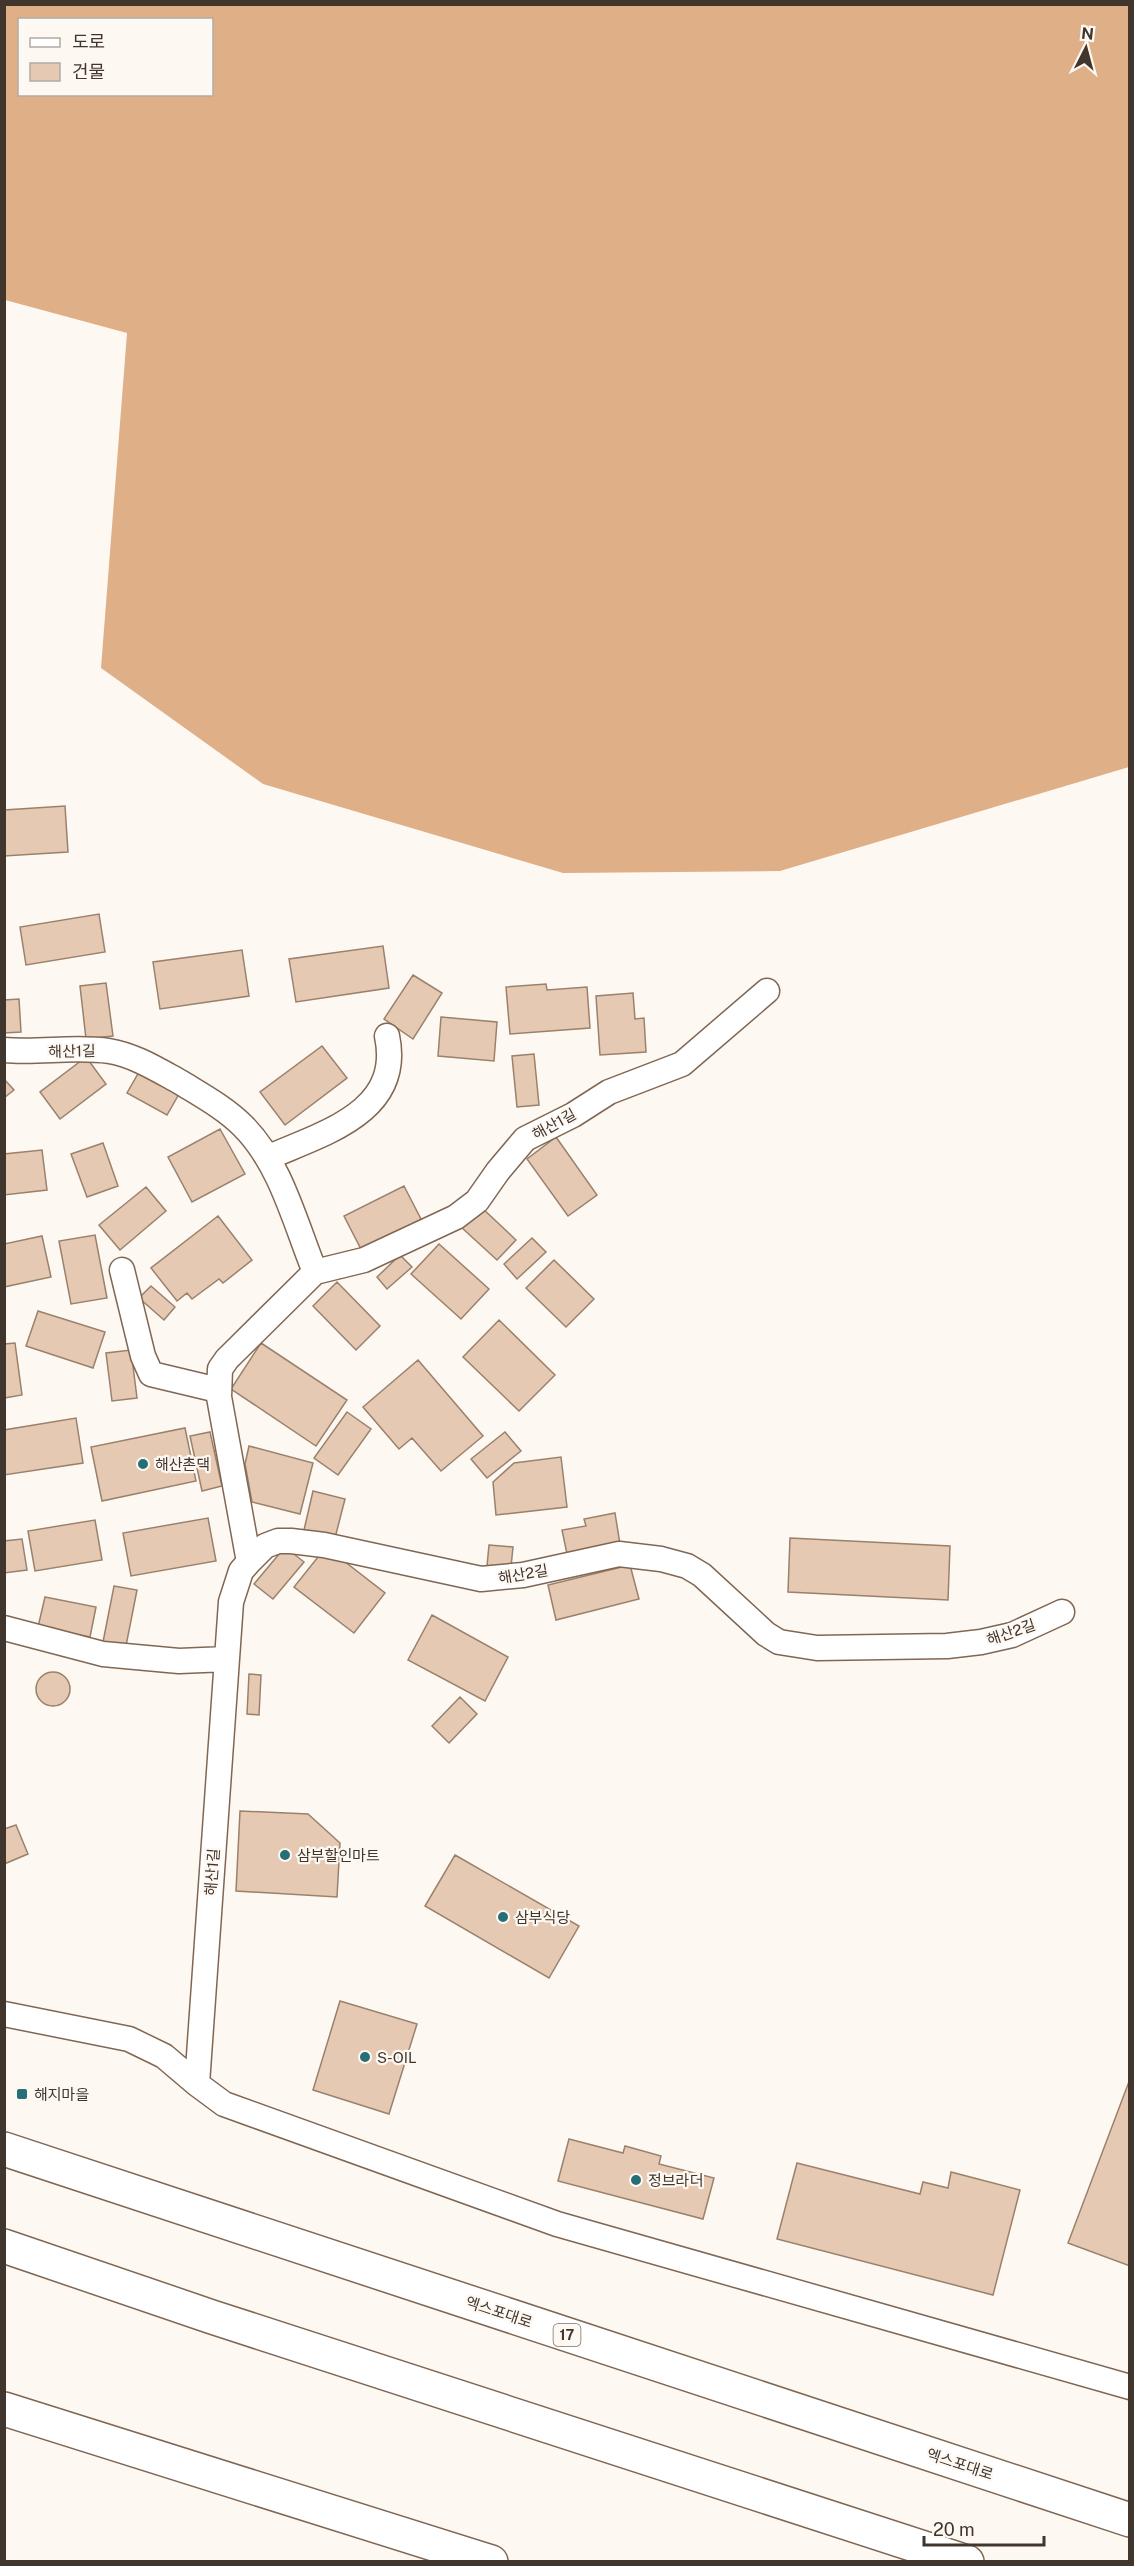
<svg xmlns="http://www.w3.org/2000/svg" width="1134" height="2566" viewBox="0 0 1134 2566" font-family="'Public Sans','Noto Sans KR',sans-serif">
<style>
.forest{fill:#dfb087;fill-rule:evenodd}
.building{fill:#e5c9b2;stroke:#9a816c;stroke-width:1.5}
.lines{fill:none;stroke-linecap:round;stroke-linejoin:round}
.lane-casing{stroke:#806753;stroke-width:27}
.street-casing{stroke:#806753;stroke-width:36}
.highway-casing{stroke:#806753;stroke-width:36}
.lane{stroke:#fff;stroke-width:24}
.street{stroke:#fff;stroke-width:33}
.highway{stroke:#fff;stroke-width:33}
.poi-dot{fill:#256f77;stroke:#fef8f3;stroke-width:2}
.labels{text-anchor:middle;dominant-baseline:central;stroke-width:4.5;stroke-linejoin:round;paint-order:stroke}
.shield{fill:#fef8f3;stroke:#7a7068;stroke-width:1.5}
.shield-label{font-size:14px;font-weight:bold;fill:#41362d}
.street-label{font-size:15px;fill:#41362d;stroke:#fef8f3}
.poi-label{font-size:15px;fill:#41362d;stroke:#fef8f3;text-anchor:start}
</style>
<rect width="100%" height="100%" fill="#fef8f3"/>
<path class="forest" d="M4,5H1129V767L780,871L563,873L263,784L101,668L127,333L5,300ZM20,20H212V94H20Z"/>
<path class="building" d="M65,806L68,852L4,856V810Z
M99,914L105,952L26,965L20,927Z
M383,946L389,988L296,1002L289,959Z
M242,950L249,996L160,1009L153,962Z
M413,975L442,993L413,1039L384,1019Z
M106,983L113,1036L86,1039L80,986Z
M546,984L547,990L587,987L590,1028L510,1034L506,987Z
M633,993L635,1019L644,1018L646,1052L600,1055L596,996Z
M19,999L21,1032L4,1033V1000Z
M441,1017L497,1022L494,1061L438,1056Z
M322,1046L347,1078L285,1125L260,1092Z
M534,1054L539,1105L517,1107L512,1056Z
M86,1057L106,1084L60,1119L40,1092Z
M139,1072L179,1094L167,1115L127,1093Z
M4,1079L14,1090L4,1098Z
M220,1129L245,1174L192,1202L168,1157Z
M556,1137L597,1195L568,1216L527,1159Z
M103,1143L118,1186L87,1197L71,1154Z
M42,1150L47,1190L4,1195V1154Z
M404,1186L423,1223L363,1253L344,1216Z
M146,1187L166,1211L120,1250L99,1225Z
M481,1207L516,1240L497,1260L461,1227Z
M218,1216L252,1260L223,1283L219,1279L192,1299L187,1293L177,1301L151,1268Z
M95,1235L107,1298L71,1304L59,1241Z
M42,1236L51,1277L4,1287V1244Z
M532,1238L546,1252L517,1279L504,1264Z
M439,1244L489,1289L461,1319L411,1274Z
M400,1255L412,1267L387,1289L377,1277Z
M554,1260L594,1299L566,1327L526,1288Z
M337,1282L380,1326L356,1350L313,1306Z
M151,1286L175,1307L164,1320L139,1298Z
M38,1311L105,1332L93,1368L26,1346Z
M499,1320L555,1375L519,1411L463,1357Z
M15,1343L22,1395L4,1398V1344Z
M261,1343L347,1400L316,1446L231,1389Z
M131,1350L137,1398L112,1401L106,1353Z
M418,1360L483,1436L441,1471L412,1438L399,1449L363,1407Z
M347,1412L371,1429L338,1475L314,1458Z
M76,1418L83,1463L4,1475V1430Z
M185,1428L196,1481L102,1501L91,1447Z
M210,1432L222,1486L202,1491L190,1436Z
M505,1432L521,1451L487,1478L471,1459Z
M249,1446L313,1463L300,1514L252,1502L245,1464Z
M561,1457L567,1507L496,1515L493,1482L514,1463Z
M313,1491L345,1499L335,1538L304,1530Z
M615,1513L620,1544L567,1554L562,1530L586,1526L584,1519Z
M208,1518L216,1561L131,1576L123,1533Z
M95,1520L102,1560L35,1571L28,1531Z
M790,1538L950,1546L948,1600L788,1592Z
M22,1539L27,1570L4,1573V1541Z
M489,1545L513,1547L511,1567L487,1566Z
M285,1547L304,1562L273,1599L254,1584Z
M326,1547L385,1593L354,1633L294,1587Z
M630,1565L639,1599L556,1620L548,1585Z
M114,1586L137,1590L126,1646L103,1642Z
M45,1597L96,1607L90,1637L38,1627Z
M432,1615L508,1657L485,1701L408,1660Z
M36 1689a17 17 0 1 1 34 0a17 17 0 1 1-34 0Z
M249,1674L261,1675L259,1715L247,1714Z
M460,1697L477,1714L449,1743L432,1726Z
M240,1811L308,1814L340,1843L337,1897L236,1891Z
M16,1825L28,1854L4,1864V1829Z
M455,1855L579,1926L549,1978L425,1906Z
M340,2001L417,2024L389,2114L313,2090Z
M1130,2079V2266L1068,2243Z
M569,2139L623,2153L625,2146L661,2156L659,2164L714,2178L703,2219L558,2181Z
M797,2163L920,2194L923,2182L948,2188L951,2172L1020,2190L993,2295L777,2239Z"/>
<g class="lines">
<defs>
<path id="lane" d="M4,1050C39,1053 75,1046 109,1051C134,1055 158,1070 180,1082C201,1095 225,1108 243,1126C281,1164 295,1223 315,1272
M269,1157C324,1133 403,1112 387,1036
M122,1270L143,1356L151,1374L218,1390
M249,1562L219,1397L220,1369L227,1359L315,1272L364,1260L456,1217L477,1201L498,1171L525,1139L573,1115L609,1092L682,1064L767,991
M4,1628L103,1654L179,1661L227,1659
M4,2014L129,2039L164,2056L197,2084L231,1602L241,1571L249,1562L265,1546L278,1541H291L324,1545L481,1579L523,1575L619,1554L661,1559L687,1566L702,1575L766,1634L779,1642L817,1648L947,1646L981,1642L1012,1635L1062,1612
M197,2084L224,2104L557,2224L1130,2387"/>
<path id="street" d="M4,2409L491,2562"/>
<path id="highway" d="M4,2149L1130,2520
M4,2246L212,2317L967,2562"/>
</defs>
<use href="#lane" class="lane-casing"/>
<use href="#street" class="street-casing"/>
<use href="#highway" class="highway-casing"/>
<use href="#lane" class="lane"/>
<use href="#street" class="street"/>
<use href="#highway" class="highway"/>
</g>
<g class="poi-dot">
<circle cx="143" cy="1464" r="6"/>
<circle cx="285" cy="1855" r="6"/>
<circle cx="503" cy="1917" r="6"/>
<circle cx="365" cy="2057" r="6"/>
<rect x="16" y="2088" width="12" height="12" rx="3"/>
<circle cx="636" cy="2180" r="6"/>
</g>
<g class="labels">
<rect class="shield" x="553.5" y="2324" width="27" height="22" rx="4.5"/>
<g class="shield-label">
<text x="567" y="2335">17</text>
</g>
<g class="street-label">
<text transform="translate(72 1051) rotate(-1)">해산1길</text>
<text transform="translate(554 1124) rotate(-29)">해산1길</text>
<text transform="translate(523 1574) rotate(-10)">해산2길</text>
<text transform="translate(1011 1632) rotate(-19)">해산2길</text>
<text transform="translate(212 1872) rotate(-86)">해산1길</text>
<text transform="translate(499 2312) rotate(18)">엑스포대로</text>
<text transform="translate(960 2464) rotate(18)">엑스포대로</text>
</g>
<g class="poi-label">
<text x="155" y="1464">해산촌댁</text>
<text x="297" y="1855">삼부할인마트</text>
<text x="515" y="1917">삼부식당</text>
<text x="377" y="2057">S-OIL</text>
<text x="34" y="2094">해지마을</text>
<text x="648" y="2180">정브라더</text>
</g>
</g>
<rect width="1134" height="2566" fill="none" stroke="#41362d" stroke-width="12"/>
<rect x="18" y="18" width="195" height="78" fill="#fef8f3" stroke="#b2aaa4" stroke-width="1.5"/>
<rect x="30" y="38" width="30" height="9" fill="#ffffff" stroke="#b2aaa4" stroke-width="1.5"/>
<text x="72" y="48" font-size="18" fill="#41362d">도로</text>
<rect x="30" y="63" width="30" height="18" fill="#e5c9b2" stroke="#b2aaa4" stroke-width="1.5"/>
<text x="72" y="78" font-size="18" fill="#41362d">건물</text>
<g transform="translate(1086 48) rotate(6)" stroke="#fef8f3" stroke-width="4.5" paint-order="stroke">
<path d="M0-4.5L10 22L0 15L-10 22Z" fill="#41362d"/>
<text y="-9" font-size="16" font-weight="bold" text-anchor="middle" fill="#41362d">N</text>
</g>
<path d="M924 2536v9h120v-9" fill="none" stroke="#41362d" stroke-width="3"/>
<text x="933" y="2536" font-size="18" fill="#41362d" stroke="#fef8f3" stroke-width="4.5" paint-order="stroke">20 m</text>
</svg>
